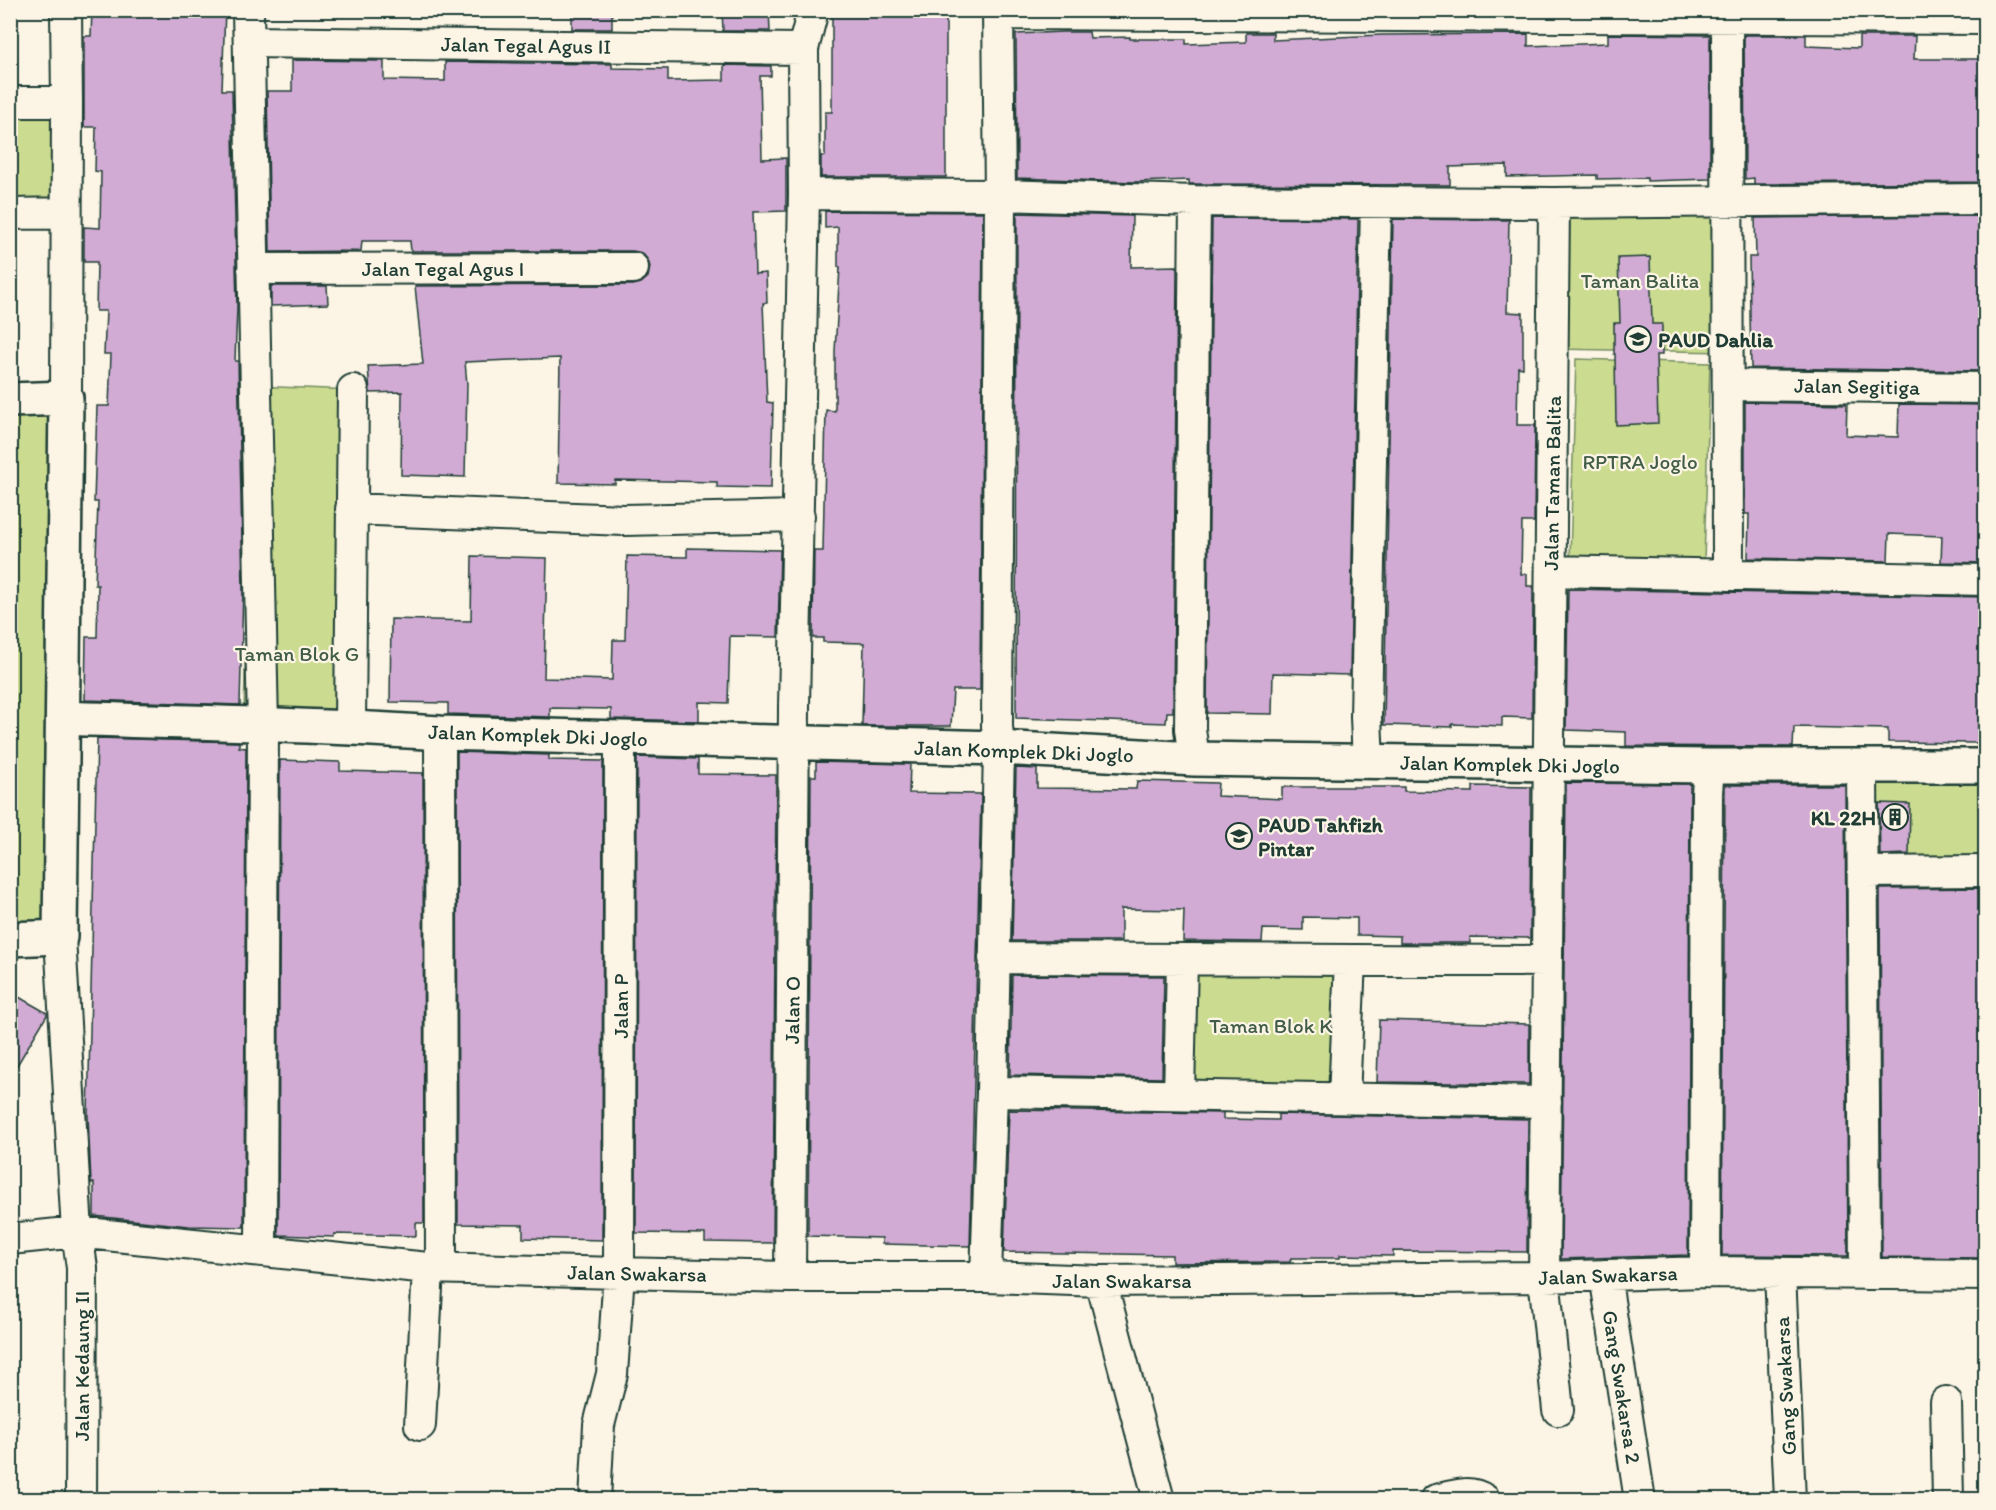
<svg xmlns="http://www.w3.org/2000/svg" width="1996" height="1510" viewBox="0 0 1996 1510" font-family="Itim,sans-serif">
<style>
.green{fill:#cbdc91;stroke:#758c62;stroke-width:1.5}
.building{fill:#d1abd3;stroke:#1f3d34;stroke-width:1.5}
.lines{fill:none;stroke-linecap:round;stroke-linejoin:round}
.street-casing{stroke:#1f3d34;stroke-width:34}
.secondary-casing{stroke:#1f3d34;stroke-width:38}
.street{stroke:#fcf5e5;stroke-width:30}
.secondary{stroke:#fcf5e5;stroke-width:33}
.labels{text-anchor:middle;dominant-baseline:central;stroke-width:4.5;stroke-linejoin:round;paint-order:stroke}
.street-label{font-size:21px;fill:#1f3d34;stroke:#fcf5e5}
.park-label{font-size:21px;fill:#415d47;stroke:#fcf5e5}
.poi-label{font-size:21px;font-weight:bold;fill:#1f3d34;stroke:#fcf5e5;text-anchor:start}
</style>
<rect width="100%" height="100%" fill="#fcf5e5"/>
<filter id="ink" filterUnits="userSpaceOnUse"><feTurbulence type="fractalNoise" baseFrequency=".0167" numOctaves="2"/><feDisplacementMap in="SourceGraphic" scale="12" xChannelSelector="R" yChannelSelector="G"/><feConvolveMatrix kernelMatrix="1 2 1 2 8 2 1 2 1" color-interpolation-filters="sRGB"/></filter>
<g filter="url(#ink)">
<path class="green" d="M67,102L66,213L11,211L10,104Z
M1569,210L1712,212L1728,352L1553,349Z
M1576,359L1710,363L1704,562L1570,558Z
M252,386L353,390L348,720L244,714Z
M66,398L60,937L11,939L10,400Z
M1860,768L1985,769V869L1860,871Z
M1182,959L1334,960L1344,1098L1179,1080Z"/>
<path class="building" d="M92,10H225L222,90H232L237,307L235,361H238L243,589L240,705L85,700L86,637H97L98,585H95L98,502H94L97,406H109L111,354H104L106,311H96L97,262H84V227L100,228L101,172L95,171L96,127H84V36H91Z
M572,10H612V29H572Z
M722,10H769L770,31H723Z
M832,10H946V177H821V156H825V112H832Z
M1063,32H1089L1090,38L1130,37V39H1186V44L1246,42V33H1273V40L1381,35L1528,34V46L1608,43V34L1710,35V179L1647,181V178L1597,179V175L1507,177V165L1450,167V185L1195,184H1189V180L1135,182L1017,178L1016,34Z
M1744,35H1806V46L1859,48V36H1915L1914,59H1986V182L1754,184V178L1745,179Z
M292,60L384,61V80L445,81V62L612,64V68L668,69V81L724,80V65L771,66V76H760L762,159L786,158V211L753,212L755,274L766,273L767,303H763L767,402L773,403L771,488L717,487V482L615,480V484L558,483L560,358L465,362L467,384L465,477L401,475L402,392L370,393L368,366L423,364L415,286L633,285L641,283L648,277L650,267L648,260L642,253L633,251H411L410,241H362L361,251L270,252L267,91H292Z
M825,211L983,212L980,690H953L951,726H862L864,643L823,642V638H813L814,551H823L826,410L835,411V351L840,267H838V227L825,228Z
M1017,213L1132,216L1131,267L1177,266L1173,712H1167L1166,723L1016,718Z
M1986,216V371L1751,368L1749,257H1756L1755,218Z
M1212,218L1358,219L1350,675L1273,673L1272,714L1207,713Z
M1393,219L1509,220L1507,312L1523,313V368L1518,367L1517,425H1535L1534,522H1522L1521,574H1527V586H1533L1532,718L1502,717V726L1452,724V727L1384,725Z
M1650,257L1652,324H1662V355H1656L1658,423L1616,425L1615,354H1614V323H1620L1618,258Z
M271,286H327L328,304L271,306Z
M1745,402L1847,404L1846,435L1898,437L1899,404L1986,405V563L1941,562L1942,536L1889,534L1888,561L1748,558L1749,514H1745Z
M687,548L780,550L778,637L730,636L728,703L699,702V721L611,719V709L550,708V717L448,714V703L390,702L391,619L471,621L472,556L547,558L544,678L612,680L613,640H625L627,556L687,557Z
M1568,589L1986,597V723H1978V743L1888,742V729L1794,727L1793,747L1626,746V732L1566,730Z
M97,738L239,742V747L246,748L244,1227L189,1226L94,1216V1183H91L88,1116Z
M457,752L549,755V760L603,761L602,1240L523,1238V1225L458,1224Z
M637,757L698,759V774L776,775L773,1243L705,1242V1234L636,1233Z
M280,760L340,762V771L423,773L424,1223H416V1236L334,1234V1237L278,1235Z
M816,762L910,764L909,793L981,794L970,1246L882,1244V1238L808,1236L811,776H816Z
M1016,768L1037,769V788L1136,789L1137,781L1218,783L1217,796L1282,799V787H1404V791L1473,792V786L1531,787L1530,938L1470,937V943H1400V936L1357,935V918L1303,917V930L1263,929L1262,942L1183,941L1184,910L1121,909V941H1012Z
M1566,783L1690,784L1688,1255L1561,1259Z
M1725,785H1845L1848,1256L1722,1255Z
M1879,803L1910,804L1909,854L1880,855Z
M1986,888V1258L1882,1257L1880,889Z
M1012,975L1164,976L1162,1078L1010,1075Z
M10,992L47,1013V1015L10,1077Z
M1379,1020L1529,1024V1084L1377,1082Z
M1009,1110L1223,1113V1119L1278,1120V1114L1528,1119L1527,1252L1393,1251V1256L1340,1255V1258H1291L1290,1262L1172,1263V1255L1004,1252Z"/>
<g class="lines">
<defs>
<path id="street" d="M66,10L67,102L66,398
M248,10L263,726L261,1250
M1727,10L1728,575
M998,14L1986,19
M249,42L803,49
M10,102H67
M804,194L1000,195L1195,201L1554,203L1986,199
M1554,203L1544,1277L1558,1410
M10,214L66,213
M253,269L633,268
M1728,385L1986,388
M351,509L624,520L799,516
M1551,571L1986,580
M350,727L353,390
M440,733L441,1267
M1194,759L1190,729L1195,201
M1368,762L1366,717L1376,202
M1862,765L1865,1274
M1863,872L1986,871
M994,958L1547,961
M992,1092L1546,1102
M1179,1095L1182,959
M1344,1098L1350,960
M10,1239L77,1232L60,937
M1705,1272L1707,793L1709,766
M1780,1273L1790,1500
M1605,1275L1640,1500
M790,1277L794,707L804,194L803,49L813,10
M986,1277L992,1092L999,748L997,726L1000,195L998,10
M1101,1281L1159,1500
M1946,1402L1948,1500
M420,1425L428,1268
M81,1500L82,1268L77,1232L428,1268L619,1273L790,1277H986L1101,1281L1544,1277L1705,1272L1986,1275
M595,1500L599,1425L612,1374L619,1273L620,738
M1436,1500C1452,1496 1470,1489 1485,1500"/>
<path id="secondary" d="M10,400L66,398L60,937L10,939
M63,718C189,723 315,724 440,733L999,748L1194,759L1709,766H1986"/>
</defs>
<use href="#street" class="street-casing"/>
<use href="#secondary" class="secondary-casing"/>
<use href="#street" class="street"/>
<use href="#secondary" class="secondary"/>
</g>
</g>
<defs>
<symbol id="school-ring" viewBox="-11 -11 22 22"><circle r="9.5" fill="#fcf5e5" stroke="#1f3d34" stroke-width="1.5"/><path d="M0-5L7-2L0 1L-7-2ZM-4 1L0 2.5L4 1V4Q0 6-4 4Z" fill="#1f3d34"/></symbol>
<symbol id="building-ring" viewBox="-11 -11 22 22"><circle r="9.5" fill="#fcf5e5" stroke="#1f3d34" stroke-width="1.5"/><path d="M-4-6H4V6H1V3H-1V6H-4ZM-2.5-4.3h1.7v1.8h-1.7ZM.8-4.3h1.7v1.8H.8ZM-2.5-1h1.7V.8h-1.7ZM.8-1h1.7V.8H.8Z" fill="#1f3d34"/></symbol>
</defs>
<g fill-rule="evenodd">
<use href="#school-ring" x="1623" y="324" width="30" height="30"/>
<use href="#building-ring" x="1880" y="802" width="30" height="30"/>
<use href="#school-ring" x="1224" y="821" width="30" height="30"/>
</g>
<g class="labels">
<g class="street-label">
<text transform="translate(526 45) rotate(1)">Jalan Tegal Agus II</text>
<text x="443" y="268">Jalan Tegal Agus I</text>
<text transform="translate(1857 386) rotate(1)">Jalan Segitiga</text>
<text transform="translate(1552 483) rotate(-89)">Jalan Taman Balita</text>
<text transform="translate(538 735) rotate(2)">Jalan Komplek Dki Joglo</text>
<text transform="translate(1024 751) rotate(2)">Jalan Komplek Dki Joglo</text>
<text transform="translate(1510 764) rotate(1)">Jalan Komplek Dki Joglo</text>
<text transform="translate(620 1006) rotate(-90)">Jalan P</text>
<text transform="translate(792 1010) rotate(-89)">Jalan O</text>
<text transform="translate(637 1273) rotate(1)">Jalan Swakarsa</text>
<text transform="translate(1608 1275) rotate(-2)">Jalan Swakarsa</text>
<text x="1122" y="1280">Jalan Swakarsa</text>
<text transform="translate(81 1366) rotate(-90)">Jalan Kedaung II</text>
<text transform="translate(1785 1386) rotate(-93)">Gang Swakarsa</text>
<text transform="translate(1622 1387) rotate(81)">Gang Swakarsa 2</text>
</g>
<g class="park-label">
<text x="1640" y="280">Taman Balita</text>
<text x="1640" y="461">RPTRA Joglo</text>
<text x="297" y="653">Taman Blok G</text>
<text x="1271" y="1025">Taman Blok K</text>
</g>
<g class="poi-label">
<text x="1658" y="339">PAUD Dahlia</text>
<text x="1876" y="817" text-anchor="end">KL 22H</text>
<text x="1258" y="824">PAUD Tahfizh<tspan x="1258" dy="24">Pintar</tspan></text>
</g>
</g>
<rect width="1996" height="1510" fill="none" stroke="#fcf5e5" stroke-width="36"/>
<rect x="18" y="18" width="1960" height="1474" fill="none" stroke="#1f3d34" stroke-width="2" filter="url(#ink)"/>
</svg>
